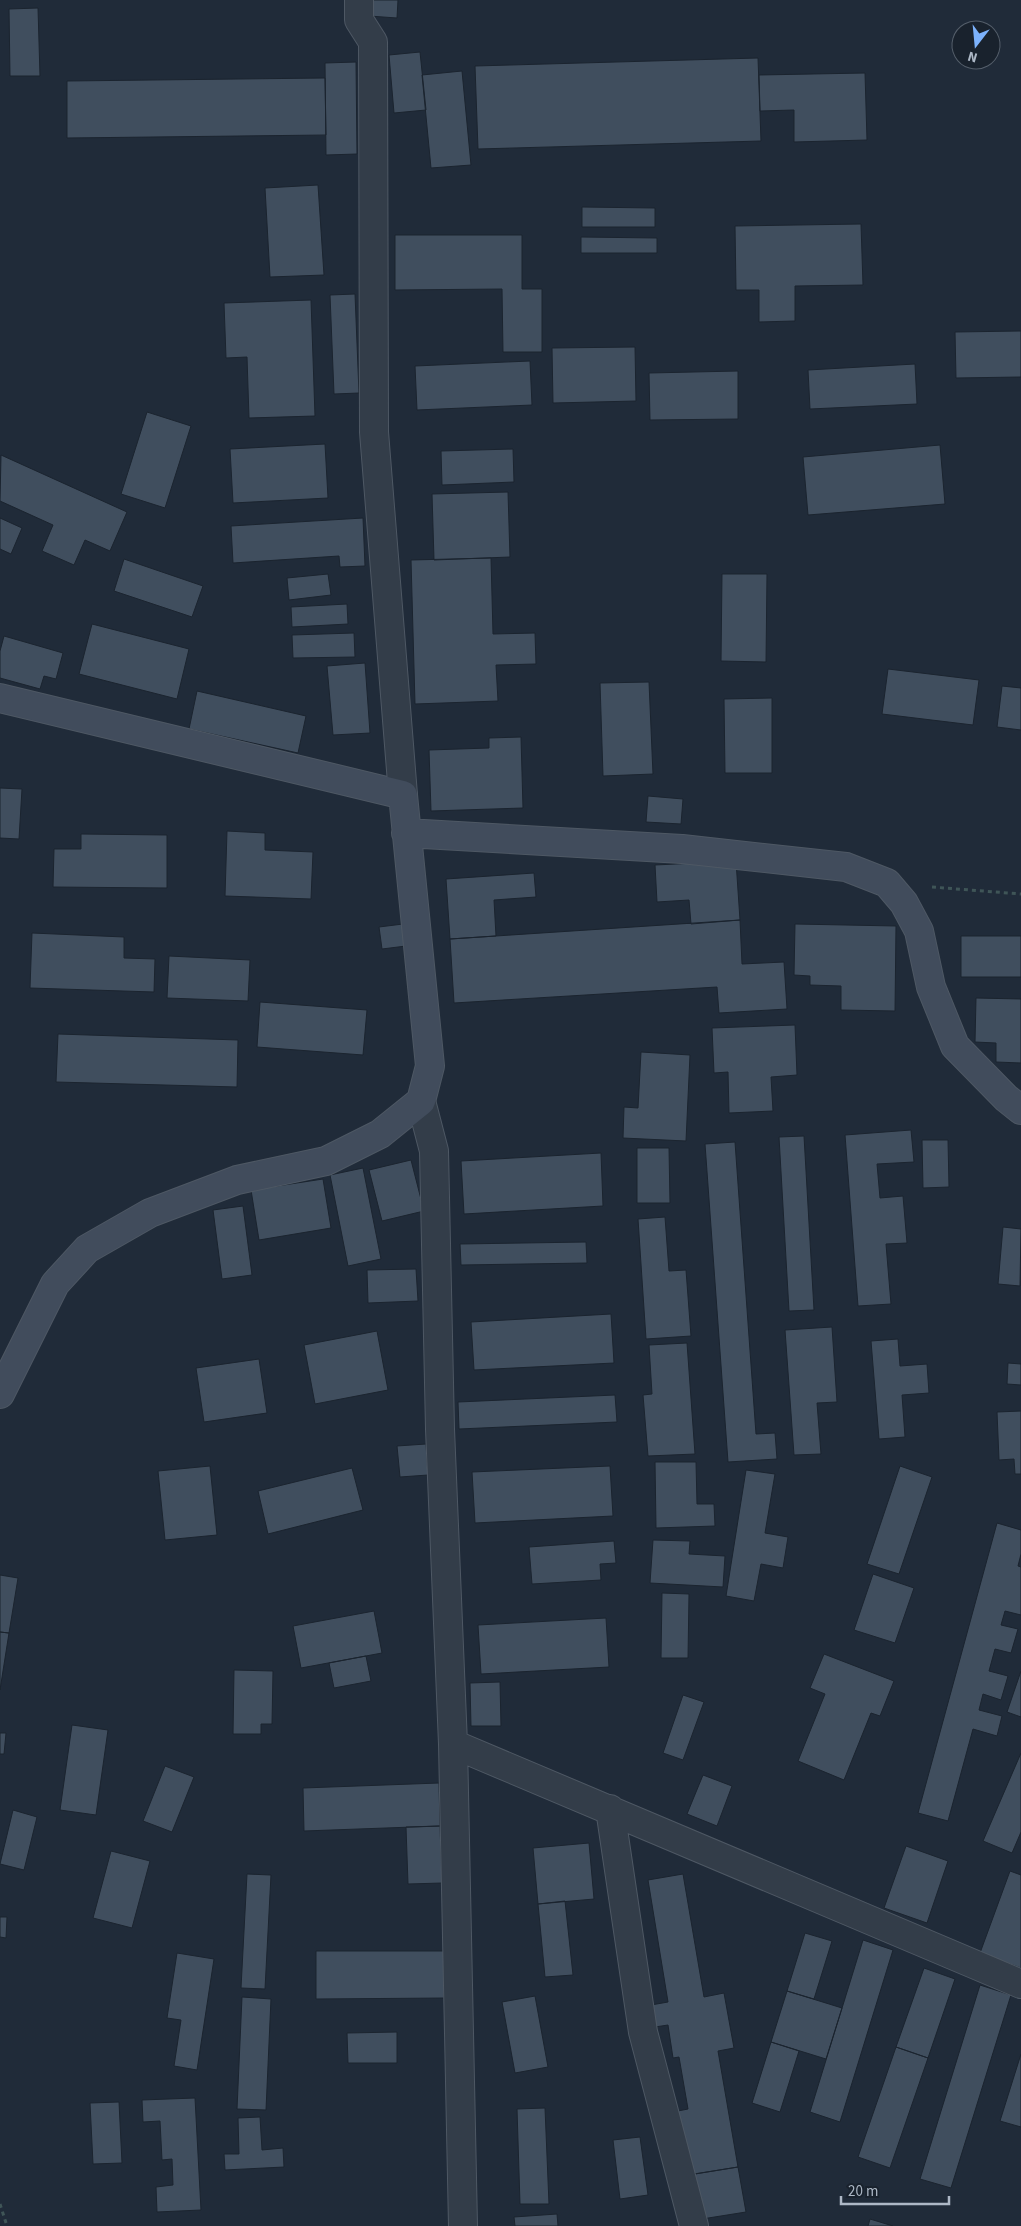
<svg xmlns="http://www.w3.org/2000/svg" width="1021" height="2226" viewBox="0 0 1021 2226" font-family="'Source Sans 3',sans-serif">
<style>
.building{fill:#404e5e;stroke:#1b242f}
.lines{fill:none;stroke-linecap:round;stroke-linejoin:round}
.street-casing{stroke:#4e5864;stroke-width:30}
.secondary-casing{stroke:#4e5864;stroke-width:30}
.path{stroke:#3f5557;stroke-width:3;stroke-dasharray:4 4;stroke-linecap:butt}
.street{stroke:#333d49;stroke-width:28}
.secondary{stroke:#414c5c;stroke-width:28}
</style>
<rect width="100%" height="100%" fill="#202b39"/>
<path class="building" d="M370,0H398L397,18L369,16Z
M38,8L40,76H10L9,9Z
M420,52L426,110L394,113L389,55Z
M758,58L761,141L478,149L475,66Z
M356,62L357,154L326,155L325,63Z
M462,71L471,165L431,168L422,75Z
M865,73L867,140L794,142V110L760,111L759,75Z
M325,78L326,135L67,138V81Z
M318,185L324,275L270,277L265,188Z
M582,207L655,208V227H582Z
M861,224L863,285L795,286V321L759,322V290H736L735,226Z
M395,235H522V289H542V352H503L502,289L395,290Z
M581,237L657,238V253H581Z
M355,294L359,393L334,394L330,295Z
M311,300L315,416L249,418L247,357L226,358L224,303Z
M1021,331V377L956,378L955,332Z
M635,347L636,401L553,403L552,348Z
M530,361L532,405L417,410L415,366Z
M915,364L917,404L810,409L808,370Z
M738,371V419L650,420L649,373Z
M147,412L191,426L165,508L121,494Z
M325,444L328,498L233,503L230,449Z
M940,445L945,504L808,515L803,457Z
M513,449L514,482L442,485L441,451Z
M1,455L127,512L110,551L85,540L74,565L42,551L53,525L0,501Z
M508,492L510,557L434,560L432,494Z
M0,518L22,528L11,554L0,549Z
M363,518L365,566L340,567L339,556L233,563L231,526Z
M491,558L493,634L535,633L536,664L496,665L498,701L415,704L411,560Z
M124,559L203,586L192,617L114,591Z
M328,574L331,595L289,600L287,578Z
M722,574H767L766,662L721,661Z
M347,604L348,624L292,627L291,607Z
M92,624L189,649L177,699L79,674Z
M354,633L355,657L293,658L292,635Z
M4,636L63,653L56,679L44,676L40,689L0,678V651Z
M365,663L370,733L333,735L327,666Z
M888,669L979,680L973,725L882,714Z
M649,682L653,774L603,776L600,683Z
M1002,686L1021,688V730L997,727Z
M197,691L306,716L298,753L189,729Z
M772,698V773H725L724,699Z
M521,737L523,808L431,811L429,750L489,748V738Z
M0,788L22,789L19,839L0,838Z
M648,796L683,799L681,824L646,822Z
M227,831L265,833V850L313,852L311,899L225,896Z
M81,834L167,835V888L53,887L54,849H81Z
M736,861L740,920L691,924L689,900L657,902L655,865Z
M534,873L536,897L494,900L496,936L450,939L446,879Z
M740,920L742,964L784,962L787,1009L719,1013L717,987L454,1003L450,939Z
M403,924L406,946L382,949L379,927Z
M795,924L896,926L895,1011L841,1010V986L810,985V976L794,975Z
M32,933L124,937V958L155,959L154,992L30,988Z
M961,936H1021V977H961Z
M169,956L250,960L248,1001L167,998Z
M976,998L1021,999V1063L996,1062V1043L975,1042Z
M260,1002L367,1010L363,1055L257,1047Z
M795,1025L797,1075L771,1077L773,1111L729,1113L728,1072L714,1073L712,1028Z
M58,1034L238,1040L237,1087L56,1082Z
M641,1052L690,1055L686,1141L623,1138L624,1107L638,1108Z
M911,1130L914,1162L877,1164L880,1198L903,1196L907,1243L886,1244L891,1304L858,1306L845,1135Z
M804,1136L814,1310L789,1311L779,1137Z
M922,1140H948L949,1187L923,1188Z
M735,1142L756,1434L775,1433L777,1459L728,1462L705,1144Z
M637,1148H669L670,1203H637Z
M601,1153L603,1206L464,1214L461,1161Z
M411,1160L424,1211L382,1221L369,1170Z
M363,1168L381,1259L348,1266L330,1175Z
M323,1179L331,1228L259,1240L251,1190Z
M243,1206L252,1275L222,1279L213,1210Z
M665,1217L669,1271L686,1270L691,1336L646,1339L638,1219Z
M1003,1227L1021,1229L1020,1286L998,1284Z
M586,1242L587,1263L461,1265L460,1244Z
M416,1269L418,1301L368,1303L367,1270Z
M611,1314L614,1363L474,1370L471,1322Z
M832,1327L837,1402L817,1403L821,1454L794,1455L785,1330Z
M377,1331L388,1390L315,1404L304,1345Z
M898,1339L900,1366L927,1364L929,1393L902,1395L905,1437L879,1439L871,1341Z
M687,1343L695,1454L648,1456L643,1395L652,1394L649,1345Z
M259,1359L267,1413L204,1422L196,1368Z
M1008,1363L1021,1364V1385L1007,1384Z
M615,1395L617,1422L459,1429L458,1402Z
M1021,1411V1474H1015L1014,1459L999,1460L997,1412Z
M426,1444L428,1475L400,1477L397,1446Z
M655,1462H696L697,1504H714L715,1526L656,1528Z
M210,1466L217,1535L165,1540L158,1471Z
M610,1466L613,1516L475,1523L472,1472Z
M900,1466L932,1477L899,1574L867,1564Z
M352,1468L363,1510L268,1534L258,1491Z
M746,1470L775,1474L765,1533L788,1537L783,1568L761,1564L754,1601L726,1596Z
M997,1523L1021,1530V1554L1018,1566L1021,1567V1615L1005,1611L1001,1625L1018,1629L1011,1653L995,1649L989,1671L1008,1676L1001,1700L983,1694L979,1710L1002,1716L997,1736L973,1729L948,1821L918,1813Z
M653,1540L690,1541L689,1554L725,1556L723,1587L650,1583Z
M614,1541L616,1563L600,1564L601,1580L532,1584L529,1547Z
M873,1574L914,1588L895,1643L854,1630Z
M0,1575L18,1578L9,1633L0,1632Z
M662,1593L689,1594L688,1658H661Z
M374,1611L382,1653L301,1668L293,1626Z
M606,1618L609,1667L481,1674L478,1625Z
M0,1632L9,1633L0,1690Z
M824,1654L894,1681L880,1716L871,1713L844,1780L798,1761L825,1694L810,1688Z
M366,1656L371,1681L334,1688L329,1663Z
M234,1670L273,1671L272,1724H261V1734H233Z
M1021,1671V1717L1007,1712Z
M500,1682L501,1726H471L470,1683Z
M683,1695L704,1702L683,1760L663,1753Z
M72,1725L108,1730L96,1815L60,1810Z
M0,1733H6L4,1754H0Z
M1021,1753V1832L1012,1853L983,1841Z
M165,1766L194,1777L172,1832L143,1821Z
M703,1775L732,1786L717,1826L687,1814Z
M439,1783L440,1826L304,1831L303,1788Z
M13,1810L37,1817L24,1870L0,1864Z
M440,1826L442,1883L408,1884L406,1827Z
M589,1843L594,1899L538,1904L533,1848Z
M906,1846L948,1861L927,1923L884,1908Z
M111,1851L150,1861L132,1928L93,1918Z
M1010,1871L1021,1875V1968L980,1953Z
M247,1874L271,1875L265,1989L241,1988Z
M683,1874L704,1997L724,1993L734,2048L718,2051L738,2167L689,2175L678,2111L688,2109L679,2057L673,2058L668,2025L655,2027L651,2005L668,2002L648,1880Z
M565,1901L573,1975L545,1977L538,1904Z
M0,1917H7L6,1938L0,1937Z
M805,1933L832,1941L814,1999L787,1991Z
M863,1940L893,1950L840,2122L810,2112Z
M316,1951H444V1998L316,1999Z
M177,1953L214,1959L197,2070L174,2066L181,2020L167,2018Z
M924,1968L955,1979L928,2058L896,2047Z
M980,1985L1011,1995L951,2188L920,2179Z
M787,1991L842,2008L826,2059L771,2042Z
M535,1996L548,2067L515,2073L502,2002Z
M242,1997L271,1999L266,2110L237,2109Z
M397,2032V2063H348L347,2033Z
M771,2042L799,2051L780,2112L752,2103Z
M896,2047L928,2058L890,2168L858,2157Z
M1021,2054V2127L1000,2121Z
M195,2098L201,2210L157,2212L156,2187L173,2185L172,2159L162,2160L160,2121L143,2122L142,2100Z
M119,2102L122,2163L93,2164L90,2103Z
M545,2108L549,2204H520L517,2109Z
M260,2117L262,2150L283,2148L284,2167L225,2170L224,2154H239L238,2118Z
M640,2137L648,2195L620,2199L613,2140Z
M738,2167L746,2212L702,2219L694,2174Z
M557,2214L558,2226H515L514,2217Z
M870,2219L893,2226H868Z"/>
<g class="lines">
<defs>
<path id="street" d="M359,0V20L373,42L374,432L403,795
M421,1101L434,1151L440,1429L453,1744L463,2226
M453,1744L1021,1984
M610,1809L643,2032L694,2226"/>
<path id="secondary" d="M0,698L403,795L430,1066L421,1101L380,1134L326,1161L237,1180L150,1213L87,1249L55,1284L0,1394
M406,833L682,849L846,867L887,883L904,903L919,931L931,987L955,1046L1006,1098L1021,1110"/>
</defs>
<use href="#street" class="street-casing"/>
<use href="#secondary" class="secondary-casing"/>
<path class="path" d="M932,887L1021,894
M0,2204L7,2226"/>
<use href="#street" class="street"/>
<use href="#secondary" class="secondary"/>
</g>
<g transform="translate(976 45) rotate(196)"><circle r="24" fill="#19222d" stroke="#545e6a"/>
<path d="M0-4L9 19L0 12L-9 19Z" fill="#7cb2fc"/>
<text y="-8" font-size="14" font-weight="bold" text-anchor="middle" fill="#adb8c6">N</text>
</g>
<path d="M841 2196v8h108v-8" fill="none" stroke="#adb8c6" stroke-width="2.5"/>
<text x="848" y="2196" font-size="15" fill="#adb8c6" stroke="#19222d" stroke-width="4" paint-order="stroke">20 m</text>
</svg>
